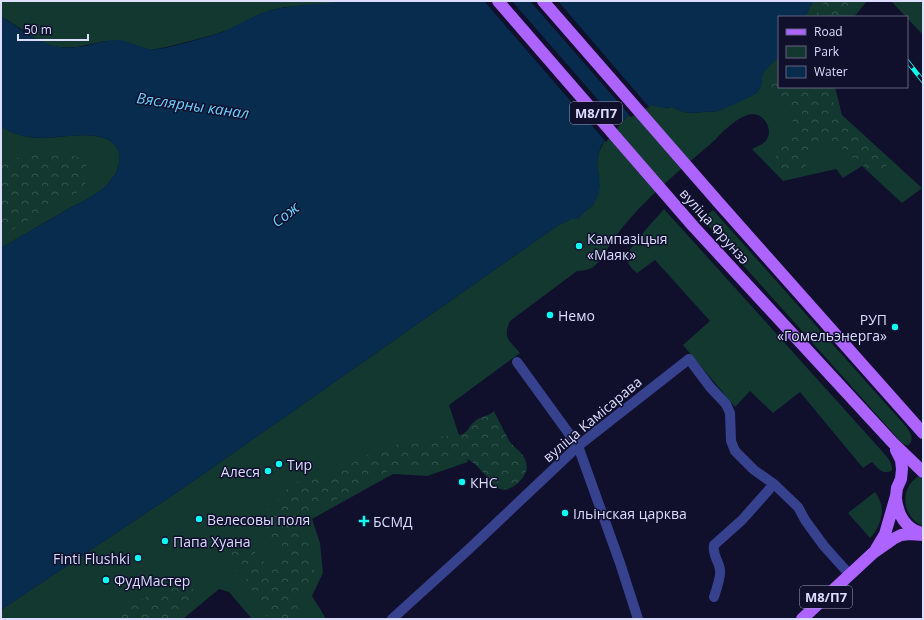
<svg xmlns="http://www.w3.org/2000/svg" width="924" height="620" viewBox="0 0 924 620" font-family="'Open Sans',sans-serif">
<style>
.green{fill:#123830}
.forest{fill:url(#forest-crowns)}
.water{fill:#072c4e}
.pier{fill:#10102d}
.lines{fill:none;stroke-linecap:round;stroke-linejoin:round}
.minor{stroke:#37428f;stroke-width:10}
.major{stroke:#ac63ff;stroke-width:12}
.rail-casing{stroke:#08fff2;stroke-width:4.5}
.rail{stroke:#10102d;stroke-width:3;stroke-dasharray:9;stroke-linecap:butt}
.poi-dot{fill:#08fff2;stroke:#10102d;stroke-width:1.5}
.labels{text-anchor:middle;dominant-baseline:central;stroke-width:3;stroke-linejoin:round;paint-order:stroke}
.shield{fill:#10102d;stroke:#9fa0c0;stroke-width:1}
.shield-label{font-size:13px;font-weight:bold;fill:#dcddff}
.street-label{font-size:14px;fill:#dcddff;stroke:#10102d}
.poi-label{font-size:14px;fill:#dcddff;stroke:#10102d;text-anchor:start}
.water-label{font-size:15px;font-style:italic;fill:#6ad1ff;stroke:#10102d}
</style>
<defs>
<pattern id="forest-crowns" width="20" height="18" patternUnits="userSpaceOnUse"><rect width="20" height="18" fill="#123830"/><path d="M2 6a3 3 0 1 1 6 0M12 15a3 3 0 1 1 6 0" fill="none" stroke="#34544f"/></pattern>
</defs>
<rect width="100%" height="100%" fill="#10102d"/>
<path class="green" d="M1,1H343L328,4L285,7L272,10L260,14L230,29L213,35L167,47L156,49H147L139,47L130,43L106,41L77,47H60L52,46L43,43L36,39L1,16Z
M813,1H867L854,17H805Z
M891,1H923V35Z
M779,56V87H835L842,115L922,188L902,203L862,166L843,178L836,169L783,181L752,149C757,146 765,144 767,139C773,129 764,114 753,114C741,114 724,130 716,139C682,169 643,199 616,236C609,245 601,262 592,268C587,270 582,271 577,271L510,321C502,338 510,341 520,353L449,405L468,462L427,476L393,474L312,519L320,543L323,573L312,596L325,617L323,619H252L229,592L219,589L183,619H1V610L179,491L557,226L571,219H578L584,212L593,205L599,180L597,164L599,152L605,140L615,128L627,117L646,106L650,105L666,108L672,107L684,112L690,113L718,111L755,94C765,85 759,82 763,73C767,66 774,61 779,56Z
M1,126C11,134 28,138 41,138C62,139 107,126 118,150C121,157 119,165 117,171C113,179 106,186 99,192C90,198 80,203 70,208C47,221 24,235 1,248Z
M664,209L881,450C885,455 893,462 892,470C883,476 878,468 872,462L863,468L800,392L773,413L750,391L735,407L683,345L710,321L655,260L637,273C632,269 627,264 627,257C628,247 657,218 664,209Z
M713,210L902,422C907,428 916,437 909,445H905L901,442L702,219Z
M919,476L923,480V526C908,520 901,502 908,488C910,483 914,479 919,476Z
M875,492C877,495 879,498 880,501C885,513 879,529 870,538L848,513Z"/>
<path class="forest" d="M825,1H858L856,7L848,17H814Z
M779,70V87H830L834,104L838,115L841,119L859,134L871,147L882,155L885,159L887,168C884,173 880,174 874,172C866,167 857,161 849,155C843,150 838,142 830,141C813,139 813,168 796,172C792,173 788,173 785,171C779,169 777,165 776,160C772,141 806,127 787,109C784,105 779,103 775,100C768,94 765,83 772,76C774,74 777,72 779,70Z
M36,154C52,154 87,149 88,173C88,184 81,190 73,195L1,236V167C11,158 23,156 36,154Z
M494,411C499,421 504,432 510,442C513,446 517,449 521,453C530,464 528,474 518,483C511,489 505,491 497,488C488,480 475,459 463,458L426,469L389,471L385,472L304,517L302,519C300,528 306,535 309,543C312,552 315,563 314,573C313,584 302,596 298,606C297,612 301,614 300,619C293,619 276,620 270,618C257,610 256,594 248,582C241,572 226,564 223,553C221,548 222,542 226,539C249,525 261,578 278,562C291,549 253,532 264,514C267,509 273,505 277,501C281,497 284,491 289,487C304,476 324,478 341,471C348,468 353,461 361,458C368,454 376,453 384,450C391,448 398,443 406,441C414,438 422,439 430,438C436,438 442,436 448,436C453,435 458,436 463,434C468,431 469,426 474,422C480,416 488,417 494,411Z
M171,588C180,588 191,586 199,593V597L196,603L190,609L178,619H114C133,604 147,594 171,588Z"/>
<path class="water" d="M343,1H813L805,17H779V56L764,72L762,76V84L758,92L755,94L735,104L718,111L690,113L684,112L672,107L663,108L650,105L646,106L627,117L615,128L601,146L599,152L597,164L600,186L598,196L593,205L584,212L578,219H571L557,226L179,491L1,610V248C24,235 47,221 70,208C80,203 90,198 99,192C106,186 113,179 117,171C119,165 121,157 118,150C107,126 62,139 41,138C28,138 11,134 1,126V16C26,33 46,51 78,47C90,46 102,41 114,40C130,39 141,51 158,49C167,48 176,45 185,43C200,39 217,35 231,28C245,22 258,13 273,10C296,4 320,5 343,1Z"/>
<path class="pier" d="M484,1H512L620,125L606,142Z
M530,1H558L649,107L641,111L631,117Z"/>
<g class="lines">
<path class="minor" d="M517,362L578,446L620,563L638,619
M774,484L798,507L805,520L824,546L850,575
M392,619L468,550L578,446L689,359L710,387L726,404L730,413L731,441L735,451L754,470L774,484L742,520L714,545C712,555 719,561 720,570C721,575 716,591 714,597"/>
<path class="major" d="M498,1L693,226L893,443L923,472
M543,1L719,203L923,433
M896,499C898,515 906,529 922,533
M876,549L885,534L896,496L897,488L901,479L902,469L901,460L896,450
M802,619L873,553L893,539L901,535L910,534L923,535"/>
<defs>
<path id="rail" d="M907,61L923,81"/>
</defs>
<use href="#rail" class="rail-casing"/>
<use href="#rail" class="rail"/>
</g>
<g class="poi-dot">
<circle cx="579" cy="246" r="4"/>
<circle cx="550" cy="315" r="4"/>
<circle cx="895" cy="327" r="4"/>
<circle cx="279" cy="464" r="4"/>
<circle cx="268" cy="471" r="4"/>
<circle cx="462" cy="482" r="4"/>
<circle cx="565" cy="513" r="4"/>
<circle cx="199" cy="519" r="4"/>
<path d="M362 515h4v4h4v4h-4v4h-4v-4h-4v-4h4z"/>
<circle cx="165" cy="541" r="4"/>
<circle cx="138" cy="558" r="4"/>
<circle cx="106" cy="580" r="4"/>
</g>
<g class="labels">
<g class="shield">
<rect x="570" y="102" width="52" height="22" rx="3"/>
<rect x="800" y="586" width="52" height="22" rx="3"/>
</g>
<g class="shield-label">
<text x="596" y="113">М8/П7</text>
<text x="826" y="597">М8/П7</text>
</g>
<g class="street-label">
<text transform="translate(715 226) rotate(48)">вуліца Фрунзэ</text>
<text transform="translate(592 419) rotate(-40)">вуліца Камісарава</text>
</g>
<g class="poi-label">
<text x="587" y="238">Кампазіцыя<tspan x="587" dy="16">«Маяк»</tspan></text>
<text x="558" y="315">Немо</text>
<text x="887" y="319" text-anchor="end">РУП<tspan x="887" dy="16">«Гомельэнерга»</tspan></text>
<text x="287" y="464">Тир</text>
<text x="260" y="471" text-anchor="end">Алеся</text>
<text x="470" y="482">КНС</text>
<text x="573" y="513">Ільінская царква</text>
<text x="207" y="519">Велесовы поля</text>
<text x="373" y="521">БСМД</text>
<text x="173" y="541">Папа Хуана</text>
<text x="130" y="558" text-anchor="end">Finti Flushki</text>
<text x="114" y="580">ФудМастер</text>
</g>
<g class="water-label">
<text transform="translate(193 105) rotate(8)">Вяслярны канал</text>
<text transform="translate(285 214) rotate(-38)">Сож</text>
</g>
</g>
<rect width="924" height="620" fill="none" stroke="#dcddff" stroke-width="4"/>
<rect x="778" y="16" width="130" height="72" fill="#10102d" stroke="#626281"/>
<rect x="786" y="29" width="20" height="6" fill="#ac63ff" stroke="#626281"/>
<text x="814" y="36" font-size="12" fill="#dcddff">Road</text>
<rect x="786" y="46" width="20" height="12" fill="#123830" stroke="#626281"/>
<text x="814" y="56" font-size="12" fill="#dcddff">Park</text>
<rect x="786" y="66" width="20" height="12" fill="#072c4e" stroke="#626281"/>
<text x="814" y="76" font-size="12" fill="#dcddff">Water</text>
<path d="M18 34v6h70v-6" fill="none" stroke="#dcddff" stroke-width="2"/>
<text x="24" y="34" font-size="12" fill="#dcddff" stroke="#10102d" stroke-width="3" paint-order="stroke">50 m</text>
</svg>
